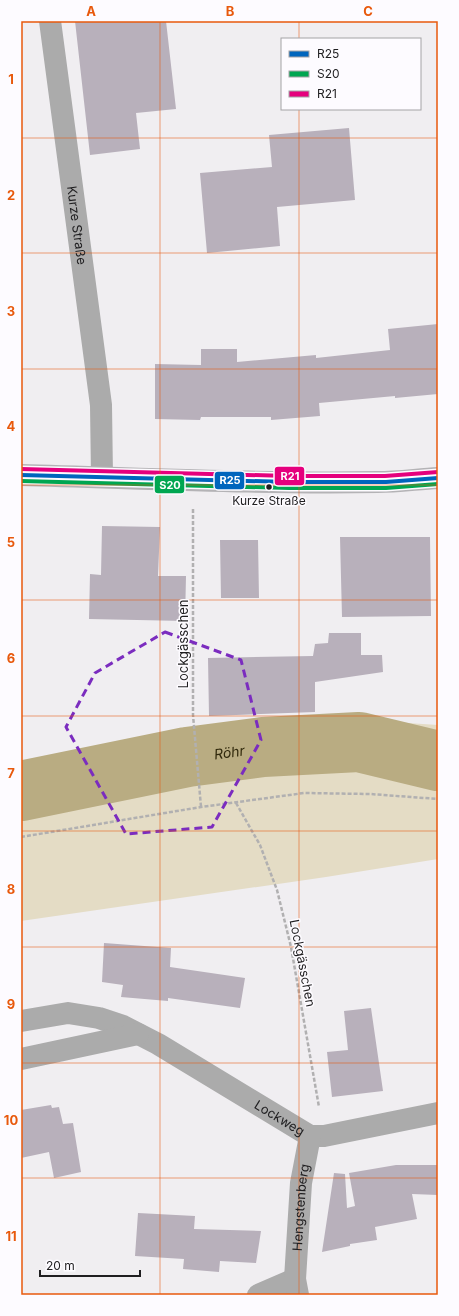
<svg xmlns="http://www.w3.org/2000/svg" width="459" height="1316" viewBox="0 0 459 1316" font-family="Inter,sans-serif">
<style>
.green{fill:#e4dcc5}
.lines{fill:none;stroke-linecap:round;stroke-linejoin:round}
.river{stroke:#b9ac82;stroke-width:60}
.building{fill:#b8b0bb}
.path{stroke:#b1b0b1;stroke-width:2.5;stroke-dasharray:4 2;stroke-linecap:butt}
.street{stroke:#ababab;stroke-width:22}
.secondary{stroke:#b4b3b6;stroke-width:22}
.bus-1-casing{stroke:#fdfbff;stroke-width:7}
.bus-2-casing{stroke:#fdfbff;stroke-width:7}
.bus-3-casing{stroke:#fdfbff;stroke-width:7}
.bus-1{stroke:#0065bd;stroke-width:4}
.bus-2{stroke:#00a651;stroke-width:4}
.bus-3{stroke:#e5007d;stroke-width:4}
.marked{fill:none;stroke:#7b2cbf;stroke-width:3;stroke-dasharray:8 5;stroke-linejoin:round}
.grid{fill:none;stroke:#e8590c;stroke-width:1;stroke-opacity:0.55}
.bus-dot{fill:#1f1e20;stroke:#fdfbff;stroke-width:1.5}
.labels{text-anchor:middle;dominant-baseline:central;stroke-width:3;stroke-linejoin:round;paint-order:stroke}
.bus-label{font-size:12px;fill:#1f1e20;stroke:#fdfbff}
.street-label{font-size:13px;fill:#1f1e20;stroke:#fdfbff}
.water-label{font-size:14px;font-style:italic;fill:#31290c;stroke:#fdfbff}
.line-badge{stroke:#fdfbff;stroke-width:1.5}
.badge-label{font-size:11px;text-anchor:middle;font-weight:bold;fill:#fff}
.neatline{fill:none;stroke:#e8590c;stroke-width:1.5}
.grid-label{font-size:13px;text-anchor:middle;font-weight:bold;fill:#e8590c}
</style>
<rect width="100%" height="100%" fill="#f0eef1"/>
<path class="green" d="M362,720L438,725V859L326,877L21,921V787L59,776Z"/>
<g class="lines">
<path class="river" id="s1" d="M21,791L187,757L263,747L359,742L438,761"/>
</g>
<path class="building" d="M75,21H166L176,109L136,113L140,149L90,155Z
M349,128L355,200L277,207L280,246L207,253L200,173L272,167L269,135Z
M438,324V394L395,398V396L319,403L320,416L271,420V417H201L200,420L155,419V364L201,365V349H237V362L316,355V358L390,350L388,329Z
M102,526L160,527L158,576H186L185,621L89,619L90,574L101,575Z
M340,537H430L431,616L342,617Z
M220,540H258L259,598H221Z
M329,633H361V655H382L383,672L315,682V712L209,716L208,658L313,656L315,644L328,643Z
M104,943L171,948L170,967L245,978L240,1008L168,998V1001L121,997L123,985L102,982Z
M371,1008L383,1091L332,1097L327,1052L348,1050L344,1011Z
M51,1105L52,1108L59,1107L63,1124L73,1123L81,1172L54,1178L49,1152L21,1158V1110Z
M396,1165H438V1195L412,1194L417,1219L375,1227L377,1240L350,1244V1246L322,1252L334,1173L345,1174L347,1208L355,1206L349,1173Z
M138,1213L195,1216L194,1229L261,1231L256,1263L220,1261L219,1272L183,1269L184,1259L135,1256Z"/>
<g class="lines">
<path class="path" d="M193,509V715L201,807
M236,803L260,845L277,890L291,947L319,1107
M21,837L201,807L304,793L370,794L438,799"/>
<g class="street">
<path id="s2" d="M50,21L101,405L102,477"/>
<path id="s3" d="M21,1021L68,1013L99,1018L123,1026L158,1044L310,1136H324L438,1113"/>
<path d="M21,1059L138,1034"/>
<path d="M258,1295L295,1279"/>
<path id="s4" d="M298,1295L295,1279L301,1183L310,1136"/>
</g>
<path class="secondary" d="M21,475C140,478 259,484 378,482C398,482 418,479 438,478"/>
<defs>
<path id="bus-1" d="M21,475L289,482H386L438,478"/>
<path id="bus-2" d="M21,481L289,488H386L438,484"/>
<path id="bus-3" d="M21,469L289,476H385L438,472"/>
</defs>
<use href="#bus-1" class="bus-1-casing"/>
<use href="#bus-2" class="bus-2-casing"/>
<use href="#bus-3" class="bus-3-casing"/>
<use href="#bus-1" class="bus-1"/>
<use href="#bus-2" class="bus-2"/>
<use href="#bus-3" class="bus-3"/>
</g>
<path class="marked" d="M165,632L241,660L261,740L212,827L126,834L66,727L95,673Z"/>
<path class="grid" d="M160,21V1295M299,21V39M299,109V1295M21,138H438M21,253H438M21,369H438M21,485H438M21,600H438M21,716H438M21,831H438M21,947H438M21,1063H438M21,1178H438"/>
<circle class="bus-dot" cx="269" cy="487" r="3.5"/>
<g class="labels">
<g class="bus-label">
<text x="269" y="500">Kurze Straße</text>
</g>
<g class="street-label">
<text stroke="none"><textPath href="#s2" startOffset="206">Kurze Straße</textPath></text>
<text transform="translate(183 644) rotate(-90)">Lockgässchen</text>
<text transform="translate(303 963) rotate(79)">Lockgässchen</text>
<text stroke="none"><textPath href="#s3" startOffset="286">Lockweg</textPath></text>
<text stroke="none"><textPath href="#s4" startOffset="88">Hengstenberg</textPath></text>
</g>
<g class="water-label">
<text stroke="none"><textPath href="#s1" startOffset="212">Röhr</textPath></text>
</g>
</g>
<g class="line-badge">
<rect x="274" y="466" width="31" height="20" rx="4" fill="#e5007d"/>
<rect x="214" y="471" width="31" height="19" rx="4" fill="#0065bd"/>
<rect x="154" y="475" width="31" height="19" rx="4" fill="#00a651"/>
</g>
<g class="badge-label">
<text x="290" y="480">R21</text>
<text x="230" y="484">R25</text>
<text x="170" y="489">S20</text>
</g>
<rect width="459" height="1316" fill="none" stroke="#fdfbff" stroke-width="44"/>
<rect x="281" y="38" width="140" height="72" fill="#fdfbff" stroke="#a4a3a6"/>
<rect x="289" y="51" width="20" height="6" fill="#0065bd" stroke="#a4a3a6"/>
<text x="317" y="58" font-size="12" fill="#1f1e20">R25</text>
<rect x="289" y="71" width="20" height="6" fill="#00a651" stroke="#a4a3a6"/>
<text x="317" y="78" font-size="12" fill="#1f1e20">S20</text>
<rect x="289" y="91" width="20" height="6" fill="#e5007d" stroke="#a4a3a6"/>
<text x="317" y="98" font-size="12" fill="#1f1e20">R21</text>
<path d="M40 1270v6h100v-6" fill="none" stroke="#1f1e20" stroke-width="2"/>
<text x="46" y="1270" font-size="12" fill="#1f1e20" stroke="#fdfbff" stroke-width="3" paint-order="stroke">20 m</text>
<rect x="22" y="22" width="415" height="1272" class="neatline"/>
<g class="grid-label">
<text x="91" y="16">A</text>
<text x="230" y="16">B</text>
<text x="368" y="16">C</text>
<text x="11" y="84">1</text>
<text x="11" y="200">2</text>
<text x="11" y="316">3</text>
<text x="11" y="431">4</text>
<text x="11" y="547">5</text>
<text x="11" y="663">6</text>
<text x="11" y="778">7</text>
<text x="11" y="894">8</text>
<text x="11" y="1009">9</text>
<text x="11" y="1125">10</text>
<text x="11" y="1241">11</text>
</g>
</svg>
